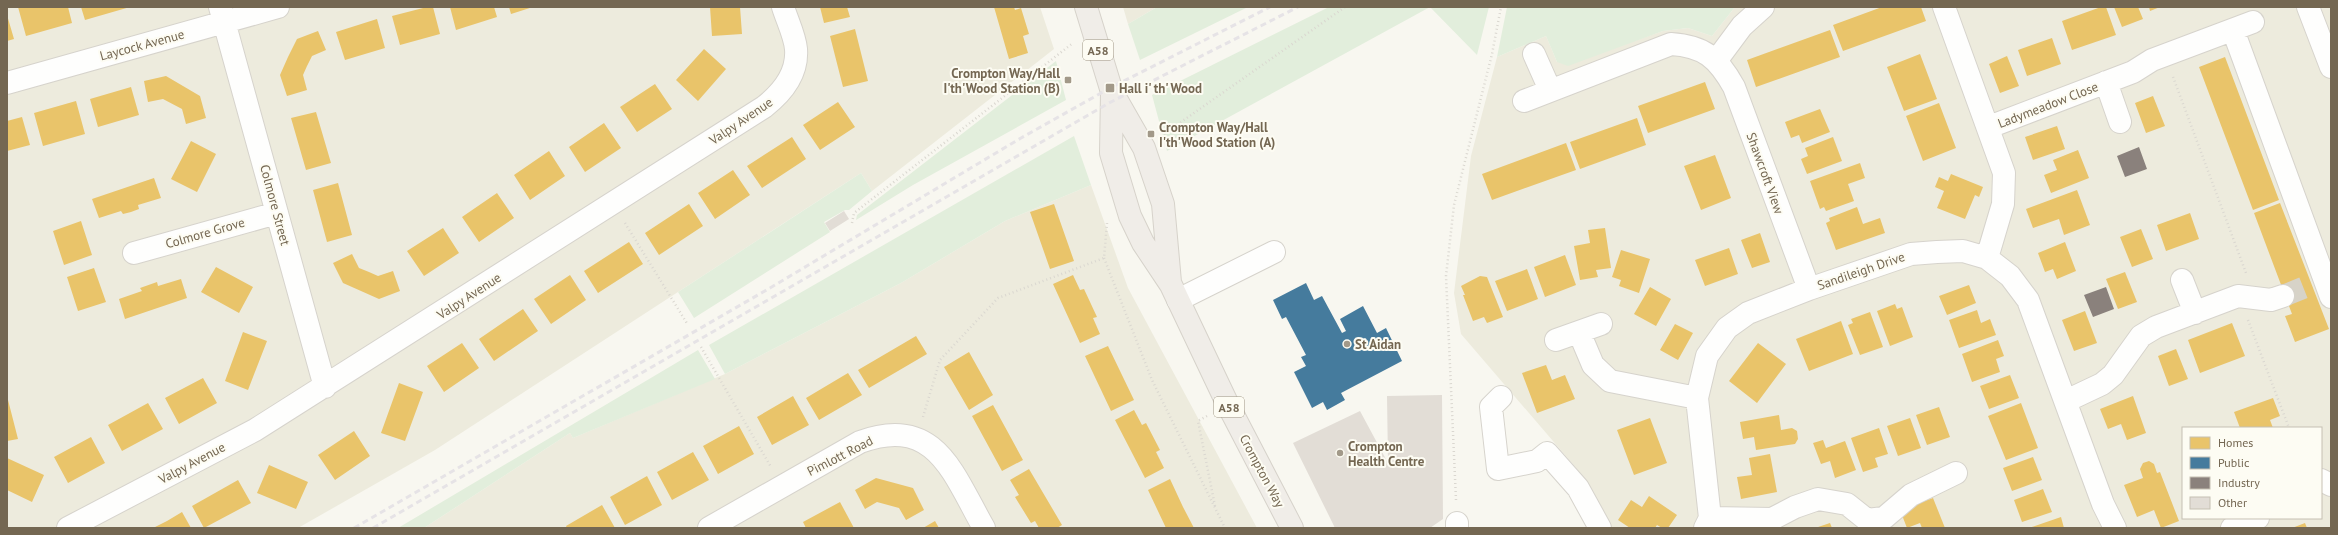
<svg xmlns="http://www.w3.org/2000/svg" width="2338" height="535" viewBox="0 0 2338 535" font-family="'PT Sans',sans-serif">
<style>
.residential{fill:#edebdd;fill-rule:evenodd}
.green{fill:#e2eedc}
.homes{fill:#e9c46a}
.public{fill:#457b9d}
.industry{fill:#8a817c}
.building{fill:#e2ddd6}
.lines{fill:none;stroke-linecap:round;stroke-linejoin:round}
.minor-tunnel{stroke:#d7d3c8;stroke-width:22;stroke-dasharray:22 11;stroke-linecap:butt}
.minor-casing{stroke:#d6d3cc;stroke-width:24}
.highway-casing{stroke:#d6d2ca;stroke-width:24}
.path{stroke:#dad7d0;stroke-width:2.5;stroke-dasharray:1 3;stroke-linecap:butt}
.minor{stroke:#fefefd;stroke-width:22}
.highway{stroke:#f0ede8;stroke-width:22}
.rail{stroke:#e6e3e6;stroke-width:3;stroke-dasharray:6 4;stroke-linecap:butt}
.poi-dot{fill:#a29989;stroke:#fdfcf3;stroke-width:1.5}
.labels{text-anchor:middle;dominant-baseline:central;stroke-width:4;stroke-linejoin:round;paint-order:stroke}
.shield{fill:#fdfcf3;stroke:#9d9482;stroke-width:1}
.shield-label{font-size:12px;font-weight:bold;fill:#746752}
.street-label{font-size:13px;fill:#746752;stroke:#fdfcf3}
.poi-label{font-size:13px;font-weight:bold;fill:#746752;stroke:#fdfcf3;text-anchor:start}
</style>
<rect width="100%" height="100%" fill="#f8f7f0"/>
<path class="residential" d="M7,7H1040L1054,49L872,191L861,173L435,450L298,528H7Z
M1123,7H1157L1128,24Z
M1735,7H2331V528H1611L1577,469L1461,334L1454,293L1471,156L1497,57L1546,36L1557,62L1634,41L1663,31L1688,28L1712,36ZM2183,428H2321V518H2183Z
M1091,185L1128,288L1257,528H424L570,433L573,438L725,374L901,283L1005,221Z"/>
<path class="green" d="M1157,7H1248L1140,60L1128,24Z
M1329,7H1489L1477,55L1430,7L1167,151L1152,95Z
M1507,7H1735L1712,36L1688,28L1663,31L1568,66L1557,62L1546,36L1497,57Z
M1056,61L1066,100L913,185L856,220L857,215Z
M1074,136L1091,185L1005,221L901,283L725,374L709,345Z
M861,173L872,191L849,210H845L824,222L830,232L694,318L678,292Z
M698,350L715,379L573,438L570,433L424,528H398Z"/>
<path class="homes" d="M18,7H68L72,23L26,36Z
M81,7H130L85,20Z
M427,7H433L440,34L400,45L392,16Z
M450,7H494L497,17L456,30Z
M509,7H533L511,14Z
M710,7H740L742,34L712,36Z
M820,7H847L850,17L824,23Z
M994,7H1014L1015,10L1021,8L1029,34L1023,36L1028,53L1009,59Z
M1882,7H1921L1926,21L1843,51L1833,25Z
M2101,7H2106L2116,35L2072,50L2062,21Z
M2114,7H2138L2143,19L2122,27Z
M2149,7H2160L2150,11Z
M7,15L14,39L7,41Z
M377,19L385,48L345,60L336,32Z
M855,29L868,81L843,87L830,36Z
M1830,30L1840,57L1756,87L1747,60Z
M318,31L326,50L312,56L307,66L303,75L307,90L287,96L280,75L288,57L297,39Z
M2052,38L2061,64L2027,76L2018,50Z
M704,49L726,69L698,101L676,80Z
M1920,54L1937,99L1904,111L1887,67Z
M2007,56L2019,86L2000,93L1989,64Z
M2225,57L2279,200L2253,210L2199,67Z
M166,76L200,96L206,118L186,124L182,109L163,99L148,102L144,81Z
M1705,82L1715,109L1648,133L1638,106Z
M655,84L672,109L637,132L620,107Z
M131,87L139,115L98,127L90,99Z
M2153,96L2165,126L2146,133L2135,103Z
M76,101L85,134L43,146L34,113Z
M838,102L855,127L820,150L803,125Z
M1939,103L1956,148L1923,161L1906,116Z
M1820,109L1830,132L1802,143L1799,135L1791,138L1785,122Z
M316,112L331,163L306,170L291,118Z
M22,117L30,145L7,151V121Z
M1637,118L1646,145L1580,169L1570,142Z
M604,123L621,148L585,172L569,147Z
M2057,126L2065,149L2033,160L2025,137Z
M792,137L806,159L762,188L747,166Z
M1833,137L1842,161L1807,174L1801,159L1808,156L1805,148Z
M191,141L216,154L197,192L171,179Z
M1566,143L1576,170L1492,200L1482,174Z
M2078,150L2089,178L2051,193L2044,175L2057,170L2053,160Z
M549,151L565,176L530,200L514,175Z
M1715,155L1731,198L1701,210L1684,166Z
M1860,163L1865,178L1848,184L1854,201L1826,211L1824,207L1820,209L1810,181Z
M733,170L750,195L715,219L698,193Z
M1951,174L1983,187L1979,197L1975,195L1965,219L1937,208L1944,191L1935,187L1939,177L1948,181Z
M154,178L161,198L138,205L139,209L131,212L123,214L121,211L99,218L92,199Z
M338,183L352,235L327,242L313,190Z
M2077,190L2090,225L2064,235L2059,219L2033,228L2026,209Z
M497,193L514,218L479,242L462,217Z
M2280,203L2329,329L2295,342L2285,316L2292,314L2254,213Z
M689,204L703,226L659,255L645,233Z
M1054,204L1074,261L1050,269L1030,212Z
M1857,207L1863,224L1880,218L1885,233L1836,250L1826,223L1830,221L1829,218Z
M2190,213L2199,239L2166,251L2157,225Z
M81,221L92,255L64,265L53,231Z
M443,228L459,253L424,276L407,251Z
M1605,228L1611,268L1596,270L1598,277L1580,280L1574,246L1590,243L1588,230Z
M2141,229L2153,259L2132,267L2120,237Z
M1760,233L1770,262L1752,268L1741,240Z
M629,242L643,264L598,293L584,271Z
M2065,242L2076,271L2057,279L2053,269L2045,272L2038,253Z
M1729,248L1738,274L1705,286L1695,260Z
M1621,250L1650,259L1639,293L1619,286L1621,280L1612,277Z
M352,254L359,268L369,272L378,276L393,271L400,291L379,299L343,283L333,263Z
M1565,255L1576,285L1545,297L1534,267Z
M216,267L253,287L239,313L201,292Z
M94,268L106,302L78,311L67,277Z
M1527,269L1538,299L1507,311L1495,281Z
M2125,272L2137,302L2118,309L2106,279Z
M570,275L586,300L551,324L534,299Z
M1073,275L1080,290L1084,289L1097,317L1093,318L1100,334L1080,343L1053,284Z
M1480,276L1487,277L1503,317L1487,323L1484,317L1473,321L1463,295H1465L1461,286Z
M181,279L187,298L125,319L119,299L142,291L140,288L157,282L158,286Z
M1969,285L1976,303L1947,315L1939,296Z
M1650,287L1671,299L1656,326L1634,314Z
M1895,304L1897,309L1902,307L1913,337L1890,346L1877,311Z
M523,309L538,331L494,361L479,339Z
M1977,310L1981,323L1990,319L1996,335L1959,348L1949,320Z
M2085,311L2097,343L2074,351L2062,320Z
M1870,312L1883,347L1860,355L1848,325L1853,323L1851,319Z
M1841,321L1853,354L1809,371L1796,339Z
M2232,323L2245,356L2200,373L2188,340Z
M1675,324L1693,333L1678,360L1660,350Z
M243,332L267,341L248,390L225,381Z
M916,336L927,354L869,388L858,370Z
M1998,340L2004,356L1996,359L2000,372L1972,382L1962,354Z
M462,343L479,368L444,392L427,366Z
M1758,343L1786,364L1757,403L1729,381Z
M1108,346L1134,400L1111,411L1085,356Z
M2176,349L2188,379L2169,386L2158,356Z
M969,352L993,395L969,410L944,367Z
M1546,365L1552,380L1565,375L1575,399L1537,413L1522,373Z
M848,373L862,395L819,420L806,398Z
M2010,375L2019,398L1989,409L1980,386Z
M203,378L217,403L179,424L165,398Z
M399,383L423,392L405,441L381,433Z
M7,396L18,439L7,441Z
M793,396L809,425L772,445L757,417Z
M2133,396L2146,433L2127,440L2121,424L2108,429L2100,409Z
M2273,398L2280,416L2270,420L2273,428H2240L2234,412Z
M148,403L163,429L122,451L108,425Z
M2021,403L2038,448L2006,460L1988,416Z
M993,405L1023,460L1002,471L972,416Z
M1939,407L1950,437L1927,445L1916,415Z
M1134,410L1142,425L1146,423L1160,450L1156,452L1164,468L1145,478L1115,420Z
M1779,415L1781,430L1792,428L1797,431L1798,439L1795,444L1756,450L1754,437L1743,439L1740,422Z
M1650,418L1667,463L1634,475L1617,430Z
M1910,418L1921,448L1898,456L1887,426Z
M739,426L754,454L718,474L703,446Z
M1879,428L1888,454L1875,458L1878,467L1863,472L1851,438Z
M354,431L370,456L335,480L318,455Z
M91,437L105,463L68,483L54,457Z
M1823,440L1826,448L1845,441L1856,470L1835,478L1830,461L1821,464L1813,443Z
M693,452L709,480L672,500L657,472Z
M1770,454L1777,492L1741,499L1737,477L1752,475L1749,458Z
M2033,457L2042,480L2012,491L2003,468Z
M7,458L44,475L32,502L7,490Z
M2149,461L2154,464L2157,473L2160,472L2179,521L2161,528L2154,510L2137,517L2124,485L2143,478L2140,469L2143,463Z
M269,465L308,482L296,509L257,493Z
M1029,469L1062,525L1057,528H1039L1035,521L1031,523L1015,497L1019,495L1010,480Z
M647,476L662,505L625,525L610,497Z
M876,478L913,488L924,510L906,520L899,508L877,502L865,509L855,490Z
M1170,479L1183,507L1194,528H1166L1148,490Z
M238,480L251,503L204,528L192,506Z
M2043,489L2052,512L2022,522L2014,500Z
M1649,496L1677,515L1668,528H1662L1657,525L1655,528H1630L1618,520L1631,500L1642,507Z
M1933,498L1945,528H1922L1920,523L1907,528L1900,510Z
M840,502L854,528H806L803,522Z
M602,505L615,528H567L566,526Z
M182,512L191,528H153L167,521Z
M2061,517L2064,528H2029Z
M935,521L939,528H923Z
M1830,523L1832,528H1815Z
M2305,523L2307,528H2292Z"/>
<path class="public" d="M1306,283L1314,300L1322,296L1342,333L1346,331L1340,319L1363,306L1377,333L1386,328L1402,361L1341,393L1345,400L1327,410L1323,402L1312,408L1294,372L1306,366L1301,357L1306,355L1286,317L1282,319L1273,300Z"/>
<path class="industry" d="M2139,147L2147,169L2125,177L2117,156Z
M2106,287L2114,309L2093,317L2084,295Z"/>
<path class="building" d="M844,211L849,219L830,231L825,223Z
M1442,395L1443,519L1430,528H1335L1293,443L1360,411L1388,463L1387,396Z"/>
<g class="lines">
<path class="minor-tunnel" d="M2283,296L2313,284"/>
<defs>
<path id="minor" d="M220,7L325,387
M1944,7L2004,173L2003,204L1987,258
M2308,7L2331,67
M2233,30L2331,297
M1534,54L1550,90
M1716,61L1742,26L1763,7
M2106,82L2120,122
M7,83L278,7
M1524,101L1671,44C1704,46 1718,58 1734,87L1809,289
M1989,127L2133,72L2152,60L2253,22
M134,253L277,213
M2182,280L2195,313
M1178,300L1274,252
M1579,332L1593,365L1610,381L1697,398
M1556,340L1601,324
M1501,397L1491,407L1498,469L1537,461L1547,453L1578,488L1600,528
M2066,401L2102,384L2113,375L2141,336L2156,327L2238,296L2271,300L2283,296
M2321,480L2331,485
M1710,518L1772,519L1795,507L1818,499L1847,504L1867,520L1870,528
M1867,520L1884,518L1911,495L1956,473
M68,528L255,430L764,107C782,93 798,74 796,49C795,36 787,20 783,7
M709,528L860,442C936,414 953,474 984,528
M1457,528V523
M1705,528L1710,518L1697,398L1707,356L1727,328L1748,313L1809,289L1911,254L1937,252L1963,251L1987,258L2010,276L2028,300L2103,504L2115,528
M2232,528L2258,518"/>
<path id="highway" d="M1086,7L1112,92L1144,148L1163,204L1170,282
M1112,92L1111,153L1130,216L1143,243L1171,285L1228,405L1292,528"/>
</defs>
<use href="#minor" class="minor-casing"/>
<use href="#highway" class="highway-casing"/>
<path class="path" d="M2173,77L2246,273
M1164,134L1345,7
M625,223L688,325
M852,223L854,213L1073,43
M1104,258L1152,380L1225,528
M2248,320L2289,428
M701,347L771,467
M1207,416L1198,421L1215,506
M923,417L940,360L998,298L1104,258L1107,223
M1456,500L1446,276L1454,205L1492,54L1501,7"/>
<use href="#minor" class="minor"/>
<use href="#highway" class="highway"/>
<path class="rail" d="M354,528L770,288L1021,138L1110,88L1270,7
M373,528L1109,103L1298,7"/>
</g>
<g class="poi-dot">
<rect x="1064" y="76" width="8" height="8" rx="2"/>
<rect x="1105" y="83" width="10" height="10" rx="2"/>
<rect x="1147" y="130" width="8" height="8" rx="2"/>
<circle cx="1347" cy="344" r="4"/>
<circle cx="1340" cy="453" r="4"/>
</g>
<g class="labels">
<g class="shield">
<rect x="1083" y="40" width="30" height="20" rx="3"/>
<rect x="1214" y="397" width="30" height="20" rx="3"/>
</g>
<g class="shield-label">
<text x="1098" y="50">A58</text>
<text x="1229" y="407">A58</text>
</g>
<g class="street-label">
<text transform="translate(142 45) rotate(-15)">Laycock Avenue</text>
<text transform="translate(2048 105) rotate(-21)">Ladymeadow Close</text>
<text transform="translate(741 121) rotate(-34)">Valpy Avenue</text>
<text transform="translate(1765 173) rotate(70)">Shawcroft View</text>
<text transform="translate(275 205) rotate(75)">Colmore Street</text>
<text transform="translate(205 233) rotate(-16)">Colmore Grove</text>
<text transform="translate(1861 271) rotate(-19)">Sandileigh Drive</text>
<text transform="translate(469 296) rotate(-33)">Valpy Avenue</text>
<text transform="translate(840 456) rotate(-27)">Pimlott Road</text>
<text transform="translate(192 463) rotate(-28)">Valpy Avenue</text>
<text transform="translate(1262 471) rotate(62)">Crompton Way</text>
</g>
<g class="poi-label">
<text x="1060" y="73" text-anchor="end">Crompton Way/Hall<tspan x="1060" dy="15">I'th'Wood Station (B)</tspan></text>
<text x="1119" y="88">Hall i' th' Wood</text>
<text x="1159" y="127">Crompton Way/Hall<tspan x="1159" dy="15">I'th'Wood Station (A)</tspan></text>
<text x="1355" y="344">St Aidan</text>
<text x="1348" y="446">Crompton<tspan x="1348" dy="15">Health Centre</tspan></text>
</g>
</g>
<rect width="2338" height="535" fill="none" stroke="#746752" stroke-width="16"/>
<rect x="2182" y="427" width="140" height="92" fill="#fdfcf3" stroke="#c6c0b3"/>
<rect x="2190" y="437" width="20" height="12" fill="#e9c46a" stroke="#c6c0b3"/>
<text x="2218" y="447" font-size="12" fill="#746752">Homes</text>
<rect x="2190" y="457" width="20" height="12" fill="#457b9d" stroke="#c6c0b3"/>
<text x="2218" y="467" font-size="12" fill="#746752">Public</text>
<rect x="2190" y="477" width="20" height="12" fill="#8a817c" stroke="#c6c0b3"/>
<text x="2218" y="487" font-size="12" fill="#746752">Industry</text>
<rect x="2190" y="497" width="20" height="12" fill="#e2ddd6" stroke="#c6c0b3"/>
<text x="2218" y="507" font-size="12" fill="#746752">Other</text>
</svg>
